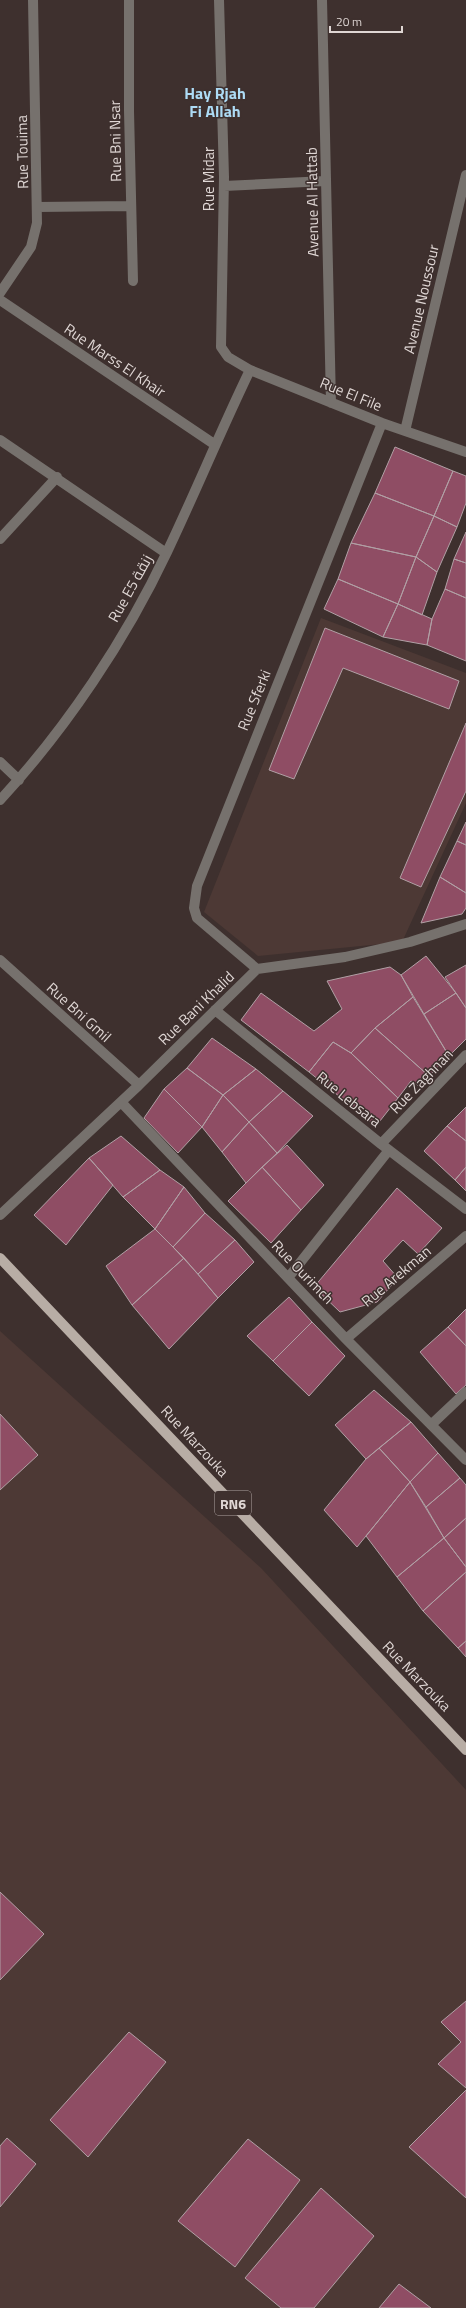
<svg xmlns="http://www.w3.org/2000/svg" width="466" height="2308" viewBox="0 0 466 2308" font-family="'Titillium Web',Cairo,sans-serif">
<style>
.built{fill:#4d3935}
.building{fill:#8f4d64;stroke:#b1a0a5}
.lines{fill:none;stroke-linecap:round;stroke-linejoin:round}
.minor{stroke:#76716d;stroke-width:10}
.major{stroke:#b8ada5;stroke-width:10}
.labels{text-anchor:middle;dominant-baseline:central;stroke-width:3;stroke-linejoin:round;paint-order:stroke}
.shield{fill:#3e302e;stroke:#afa4a2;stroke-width:1}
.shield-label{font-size:14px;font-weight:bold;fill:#dfd6d4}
.street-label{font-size:15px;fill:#dfd6d4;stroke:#3e302e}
.neighbourhood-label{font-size:16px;font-weight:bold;fill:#addbf5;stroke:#3e302e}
</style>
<rect width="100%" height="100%" fill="#3e302e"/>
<path class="built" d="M321,618L466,673V803L402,942L258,956L204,912Z
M0,1331L261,1568L466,1790V2308H0Z"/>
<path class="building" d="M395,447L453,471L434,516L375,493Z
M453,471L466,476V503L457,527L434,516Z
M375,493L434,516L416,557L351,543Z
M434,516L457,527L437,572L416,557Z
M466,532V563L454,559Z
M351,543L416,557L398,604L338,579Z
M416,557L437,572L422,615L398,604Z
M454,559L466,563V598L445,589Z
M338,579L398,604L383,637L324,609Z
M445,589L466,598V661L427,645L432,619Z
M398,604L432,619L427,645L383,637Z
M325,628L459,681L449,709L343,668L294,779L269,770Z
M466,723V791L421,887L400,878Z
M466,822V845L457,841Z
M457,841L466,845V893L440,877Z
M440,877L466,893V908L462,914L421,923Z
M426,956L456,993L424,1014L401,975Z
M466,965V1008L445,977Z
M390,967L401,975L413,997L375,1028L351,1053L333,1042L309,1072L241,1020L261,993L314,1031L342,1009L327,981Z
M456,993L466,1008V1039L449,1056L424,1014Z
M413,997L449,1056L429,1076L375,1028Z
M375,1028L429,1076L421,1087L411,1081L398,1098L351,1053Z
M212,1038L256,1069L223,1095L187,1068Z
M333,1042L351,1053L398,1098L376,1126L309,1072Z
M187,1068L223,1095L202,1127L164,1089Z
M256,1069L283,1091L249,1122L223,1095Z
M164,1089L202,1127L178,1153L144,1118Z
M283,1091L313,1116L277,1153L249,1122Z
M223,1095L249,1122L222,1152L202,1127Z
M466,1107V1141L447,1126Z
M249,1122L277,1153L246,1183L222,1152Z
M447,1126L466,1141V1167L455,1180L424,1151Z
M121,1136L160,1170L123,1197L89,1158Z
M287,1145L324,1185L301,1210L262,1167Z
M89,1158L113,1185L66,1245L34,1215Z
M262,1167L301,1210L271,1243L228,1201Z
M466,1167V1191L455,1180Z
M160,1170L184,1187L155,1229L123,1197Z
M184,1187L205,1213L173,1247L155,1229Z
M397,1188L442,1228L418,1254L403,1240L383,1261L398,1278L377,1302L340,1312L314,1287Z
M205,1213L235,1240L198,1274L173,1247Z
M155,1229L184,1258L132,1305L106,1266Z
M235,1240L254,1262L218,1298L198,1274Z
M184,1258L218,1298L169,1349L132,1305Z
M289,1297L312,1322L273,1361L247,1336Z
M466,1309V1346L448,1327Z
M312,1322L345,1356L309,1396L273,1361Z
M448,1327L466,1346V1385L456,1394L420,1352Z
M374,1390L411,1422L366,1459L335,1425Z
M0,1414L38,1455L0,1490Z
M411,1422L438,1453L410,1482L379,1448Z
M379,1448L410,1482L357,1547L324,1510L366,1459Z
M438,1453L460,1478L426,1507L410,1482Z
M460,1478L466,1485V1518L444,1538L426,1507Z
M410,1482L444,1538L397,1577L366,1536Z
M466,1518V1567L444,1538Z
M444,1538L466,1567V1572L423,1611L397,1577Z
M466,1572V1641L458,1648L423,1611Z
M466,1641V1657L458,1648Z
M0,1892L44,1934L0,1980Z
M466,2001V2088L438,2064L461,2042L441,2022Z
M129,2032L166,2062L88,2157L50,2120Z
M466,2090V2198L409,2147Z
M7,2138L36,2164L0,2207V2146Z
M248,2139L300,2180L235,2267L178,2221Z
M321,2188L374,2236L314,2308H281L245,2278Z
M399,2284L431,2308H379Z"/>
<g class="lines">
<path class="minor" d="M129,0V111L133,281
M219,0L224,177L221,347L228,357L250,370L382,423L466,452
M322,0L331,403
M224,186L326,181
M37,207L131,206
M0,293L31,247L37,223L33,0
M0,300L214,444
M405,431L466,175
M0,440L166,553
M0,539L57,477
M0,762L19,780
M0,800C66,729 126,639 167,552C196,491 221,430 250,370
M0,960L139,1085
M257,969L197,918L194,908L197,886L382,423
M215,1010L381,1144L466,1209
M121,1102L346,1339L466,1460
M381,1144L466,1055
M0,1215L139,1085L257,969L345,957L410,942L466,924
M288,1278L389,1150
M346,1339L466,1236
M432,1424L466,1392"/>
<path class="major" d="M0,1258L466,1750"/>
</g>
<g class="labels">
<rect class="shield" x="215" y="1491" width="36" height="24" rx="3"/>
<g class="shield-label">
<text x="233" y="1503">RN6</text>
</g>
<g class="street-label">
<text transform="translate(115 141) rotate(-91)">Rue Bni Nsar</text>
<text transform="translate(22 152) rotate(-91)">Rue Touima</text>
<text transform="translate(208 179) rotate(-90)">Rue Midar</text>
<text transform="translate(312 202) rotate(-91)">Avenue Al Hattab</text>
<text transform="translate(421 299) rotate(-77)">Avenue Noussour</text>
<text transform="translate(115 360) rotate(34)">Rue Marss El Khair</text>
<text transform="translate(351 394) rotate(22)">Rue El File</text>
<text transform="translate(130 588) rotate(-61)">Rue E5 زنقة</text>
<text transform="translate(254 700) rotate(-68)">Rue Sferki</text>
<text transform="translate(196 1008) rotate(-44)">Rue Bani Khalid</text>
<text transform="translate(79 1012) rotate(42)">Rue Bni Gmil</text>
<text transform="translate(421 1081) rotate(-46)">Rue Zaghnan</text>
<text transform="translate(349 1099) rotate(39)">Rue Lebsara</text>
<text transform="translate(303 1272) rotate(46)">Rue Ourimch</text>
<text transform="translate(396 1276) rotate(-40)">Rue Arekman</text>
<text transform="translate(195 1441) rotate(47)">Rue Marzouka</text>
<text transform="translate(417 1676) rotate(46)">Rue Marzouka</text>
</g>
<g class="neighbourhood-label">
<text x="215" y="93">Hay Rjah<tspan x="215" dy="18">Fi Allah</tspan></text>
</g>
</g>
<path d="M330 26v6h72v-6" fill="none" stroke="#dfd6d4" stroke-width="2"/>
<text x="336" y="26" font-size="12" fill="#dfd6d4" stroke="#3e302e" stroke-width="3" paint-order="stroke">20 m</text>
</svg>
